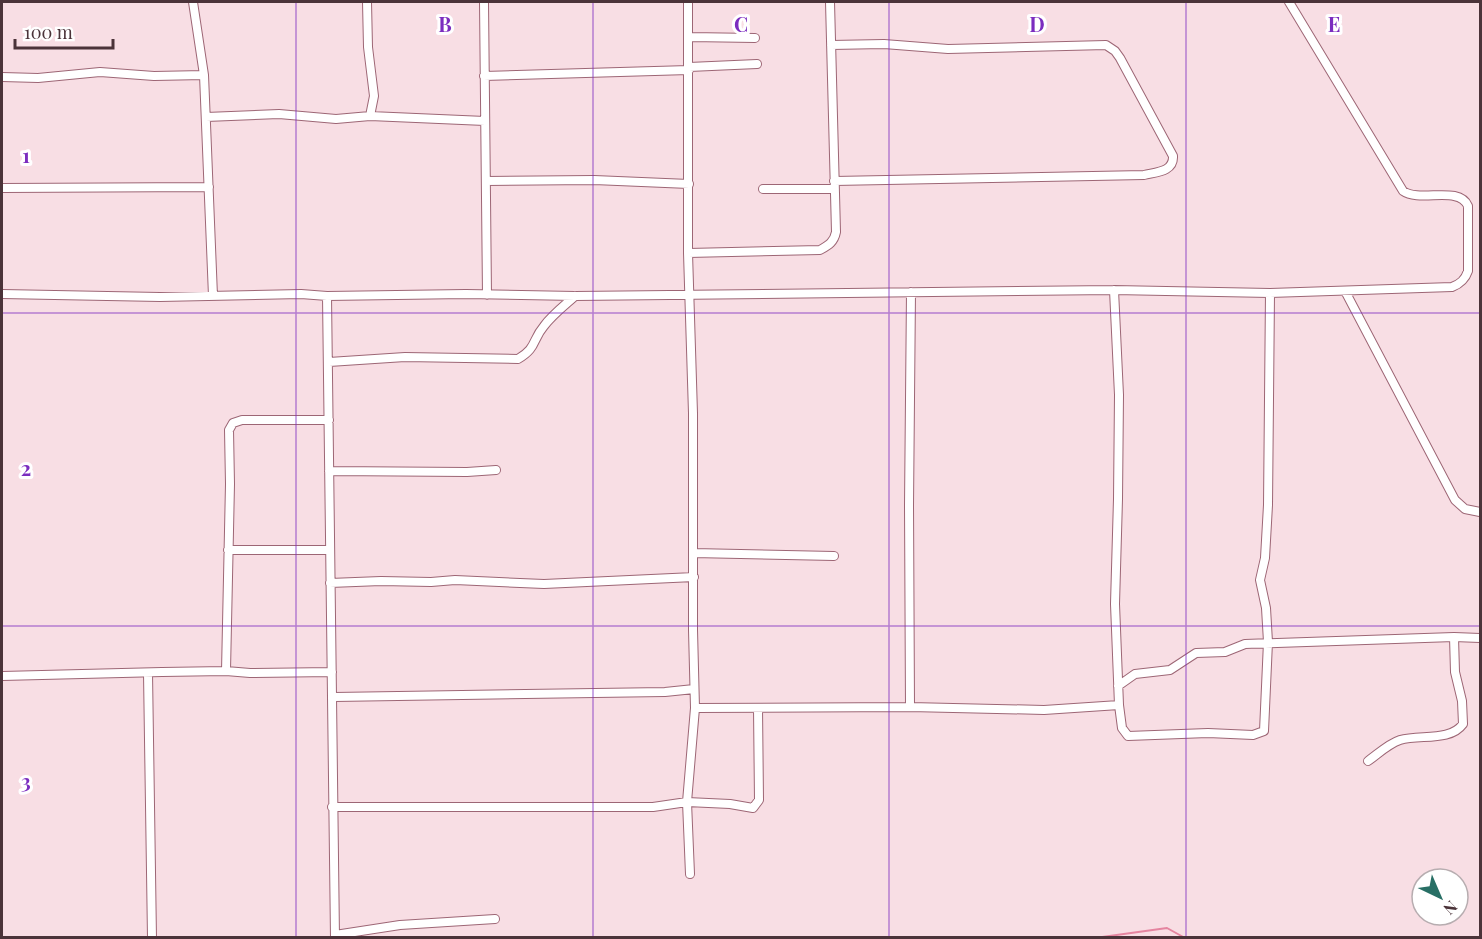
<svg xmlns="http://www.w3.org/2000/svg" width="1482" height="939" viewBox="0 0 1482 939" font-family="'Playfair Display',serif">
<style>
.lines{fill:none;stroke-linecap:round;stroke-linejoin:round}
.stream{stroke:#e585a0;stroke-width:2}
.minor-casing{stroke:#9d6675;stroke-width:10}
.minor{stroke:#fff;stroke-width:8}
.grid{fill:none;stroke:#7b2cbf;stroke-width:1.5;stroke-opacity:0.55}
.grid-label{font-size:20px;text-anchor:middle;font-weight:bold;fill:#7b2cbf;stroke:#fff;stroke-width:6;stroke-linejoin:round;paint-order:stroke}
</style>
<rect width="100%" height="100%" fill="#f8dee4"/>
<g class="lines">
<path class="stream" d="M1095,938L1167,928L1185,938"/>
<defs>
<path id="minor" d="M193,2L204,75L213,296
M484,2L487,295
M688,2V253L693,413V630L695,708L687,802L690,874
M690,37L755,38
M831,45L884,44L948,49L1106,45L1115,51L1120,58L1173,156C1174,172 1156,172 1144,175L834,181
M689,67L757,64
M484,76L689,70
M2,77L38,78L100,72L154,76L204,75
M370,116L485,121
M206,117L279,114L336,119L370,116L374,96L368,47L367,2
M486,181L594,180L689,184
M2,188L209,187
M763,189H834
M688,253L820,250C829,245 834,242 836,232L830,2
M1114,290L1119,395L1118,499L1115,604L1119,705L1122,728L1128,736L1208,733L1253,735L1264,731L1268,642L1266,608L1260,580L1265,558L1268,505L1270,293
M1345,291L1455,500L1465,509L1480,512
M2,294L160,297L301,294L327,296L466,294L575,296L1114,290L1270,293L1452,287C1460,284 1465,280 1468,271V206C1459,185 1420,203 1403,191L1289,2
M327,296L335,938
M329,362L405,357L518,359C537,348 532,340 544,326C552,315 565,305 575,296
M329,471L467,472L496,470
M228,550H330
M693,553L834,556
M330,583L381,581L431,582L455,580L544,584L694,577
M226,671L230,484L229,430L233,423L242,420H329
M148,673L152,938
M2,676L162,672L226,671L250,673L332,672
M1118,686L1135,674L1170,670L1196,653L1225,652L1245,644L1454,637L1480,638
M334,697L665,692L694,689
M910,707L909,505L911,292
M695,708L910,707L1044,710L1119,705
M1368,761C1378,754 1388,744 1400,740C1420,734 1450,742 1463,724L1462,701L1455,672L1454,637
M332,807H653L687,802L730,804L753,808L759,800L758,708
M335,935L400,925L495,919"/>
</defs>
<use href="#minor" class="minor-casing"/>
<use href="#minor" class="minor"/>
</g>
<path class="grid" d="M296,2V938M593,2V938M889,2V938M1186,2V938M2,313H1480M2,626H1480"/>
<g class="grid-label">
<text x="445" y="32">B</text>
<text x="741" y="32">C</text>
<text x="1037" y="32">D</text>
<text x="1334" y="32">E</text>
<text x="26" y="163">1</text>
<text x="26" y="476">2</text>
<text x="26" y="789">3</text>
</g>
<rect width="1482" height="939" fill="none" stroke="#4b3339" stroke-width="6"/>
<g transform="translate(1440 897) rotate(136)"><circle r="28" fill="#ffffff" stroke="#b7adb0" stroke-width="1.5"/>
<path d="M0-4.5L10 22L0 15L-10 22Z" fill="#286f65"/>
<text y="-9" font-size="16" font-weight="bold" text-anchor="middle" fill="#4b3339">N</text>
</g>
<path d="M15 39v9h98v-9" fill="none" stroke="#4b3339" stroke-width="3"/>
<text x="24" y="39" font-size="18" fill="#4b3339" stroke="#ffffff" stroke-width="4.5" paint-order="stroke">100 m</text>
</svg>
